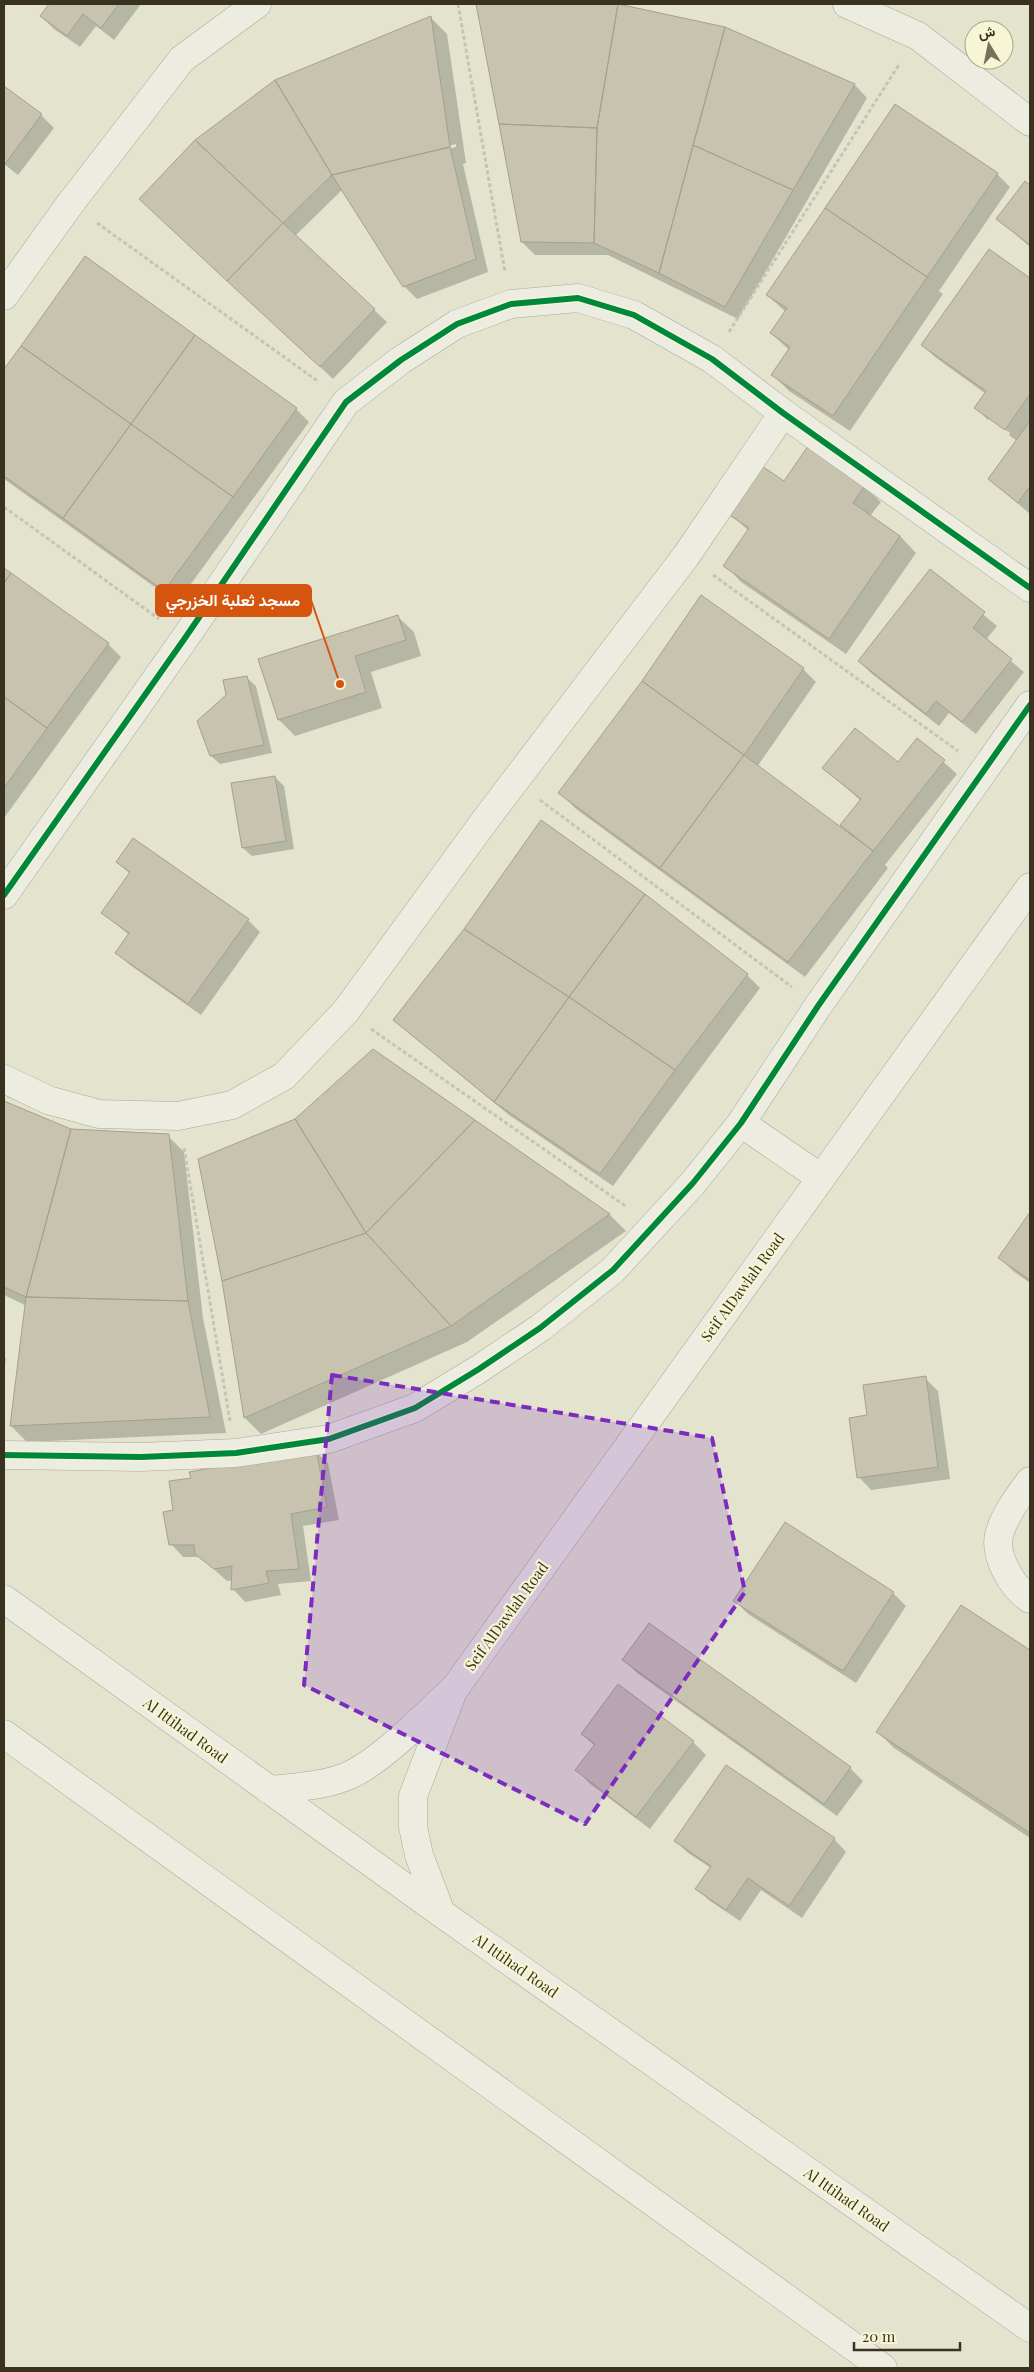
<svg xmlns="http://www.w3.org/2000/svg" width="1034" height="2372" viewBox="0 0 1034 2372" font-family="'Playfair Display',Vazirmatn,serif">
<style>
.shadow{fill:#0003;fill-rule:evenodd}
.building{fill:#c8c3af;stroke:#a5a08d}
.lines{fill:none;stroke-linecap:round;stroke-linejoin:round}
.minor-casing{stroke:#aaa896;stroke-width:29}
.path{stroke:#c5c4b6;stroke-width:3;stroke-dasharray:4 2.5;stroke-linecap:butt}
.minor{stroke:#ecece0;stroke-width:28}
.cycleway-casing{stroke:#f6f5d4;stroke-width:9}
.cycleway{stroke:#00873e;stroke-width:6}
.marked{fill:#7b2cbf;fill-opacity:0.2;stroke:#7b2cbf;stroke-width:4;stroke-dasharray:10 6;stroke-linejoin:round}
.labels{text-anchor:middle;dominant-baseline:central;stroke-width:4.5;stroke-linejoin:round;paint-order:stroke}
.street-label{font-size:15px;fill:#39321e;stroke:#f6f5d4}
.leader{fill:none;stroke:#d6550e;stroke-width:2}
.callout-dot{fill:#d6550e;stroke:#f6f5d4;stroke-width:2}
.callout{fill:#d6550e;stroke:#d6550e;stroke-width:2}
.callout-label{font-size:16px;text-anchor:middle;font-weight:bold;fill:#fff}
</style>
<rect width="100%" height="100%" fill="#e4e4ce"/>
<path class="shadow" d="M51,4H141L114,40L96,26L80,47L54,29L41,16Z
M478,4H619L725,28L855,85L867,98L738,319L608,255H535L522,242Z
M431,18L447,34L466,163L463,164L488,272L417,299L404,286L343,189L295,236L387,322L333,379L154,212ZM456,144V147L337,175V172Z
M4,88L41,115L54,128L18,175L4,164Z
M997,174L1010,187L939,291L943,294L850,431L789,391L773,375L789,350L771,333L786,312L767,295Z
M1025,182L1030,186V247L998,219Z
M989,251L1030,280V514L989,479L1017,441L988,420L976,408L986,394L935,357L922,345ZM988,417L1010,433L1009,435L988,420Z
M86,258L296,409L309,422L177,603L4,479V371Z
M785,483L864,486L881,502L870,516L900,536L916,553L846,654L741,582L725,565L749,531L730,514Z
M4,569L108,644L121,657L4,818Z
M930,571L997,626L986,640L1024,672L976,734L949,713L939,726L872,674L859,661Z
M701,597L803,669L816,682L757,767L851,836L842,825L861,801L824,768L898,764L918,739L957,774L885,865L888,868L805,977L576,809L560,793L643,681Z
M397,616L414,632L421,656L371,672L382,708L295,736L279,720Z
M247,678L256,686L272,753L220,764L211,756Z
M275,777L284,786L294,849L252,856L243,848Z
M117,862L248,920L260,932L201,1015L130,965L117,953L129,935L103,913L130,874Z
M644,895L747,975L760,988L613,1186L509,1115L394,1020Z
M373,1051L610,1215L626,1231L467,1342L261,1434L245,1418L223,1280L296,1120Z
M4,1102L71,1130L168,1136L184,1152L203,1318L226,1433L27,1442L11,1426L27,1306L4,1295Z
M1030,1214V1283L1013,1271L1000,1258Z
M4,1357L6,1359L4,1369Z
M925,1378L938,1391L950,1479L871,1490L859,1477L868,1416Z
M315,1451L328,1463L339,1520L303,1526L311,1581L278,1584L281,1595L245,1602L233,1589V1580L227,1581L200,1557H183L171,1544L174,1511L193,1479Z
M893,1593L906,1606L856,1683L748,1614L735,1601Z
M961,1607L1030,1652V1838L894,1748L878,1732Z
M624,1660L850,1768L863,1781L837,1816L637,1673Z
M619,1686L693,1742L706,1755L650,1829L589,1783L577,1770L595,1746L582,1734Z
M834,1839L846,1852L802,1918L761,1890L740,1921L710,1901L697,1889L711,1868L688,1853L676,1841Z"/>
<path class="building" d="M49,4H119L101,28L83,14L67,36L40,16Z
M476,4H618L597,128L499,124Z
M618,4L725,27L659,273L594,243L597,128Z
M431,16L450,147L332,175L275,80Z
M725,27L855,84L793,190L693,145Z
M275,80L332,175L283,223L195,140Z
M4,86L42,114L5,164L4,163Z
M895,104L998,173L927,277L825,208Z
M499,124L597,128L594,243L521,242Z
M195,140L283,223L227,281L139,199Z
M693,145L793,190L725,307L659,273Z
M450,147L476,259L403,287L332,175Z
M1025,181L1030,185V245L996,219Z
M825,208L927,277L833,416L771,375L790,347L770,333L787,308L766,295Z
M283,223L375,309L320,367L227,281Z
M989,249L1030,278V394L1005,430L974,408L986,391L921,345Z
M85,256L195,335L131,424L21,346Z
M195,335L297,408L233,497L131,424Z
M21,346L131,424L63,518L4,476V369Z
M1030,421V486L1018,503L988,479Z
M131,424L233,497L164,591L63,518Z
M808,446L865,485L853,503L900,536L829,639L723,566L749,528L728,514L762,466L784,481Z
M4,568L11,573L4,583Z
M930,569L985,612L973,628L1012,659L962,722L936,701L926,714L858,661Z
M11,573L109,643L47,728L4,697V583Z
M701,595L804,668L744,755L642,681Z
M398,615L406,640L355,656L366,692L278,720L258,659Z
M247,676L264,745L210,756L197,721L226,695L223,680Z
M642,681L744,755L660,868L558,793Z
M4,697L47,728L4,788Z
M855,728L898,762L917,738L945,760L873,851L840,825L861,799L822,768Z
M744,755L873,851L788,962L660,868Z
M275,776L286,841L242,848L231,783Z
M541,820L645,894L569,997L464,929Z
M133,838L249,919L188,1004L115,953L129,933L101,913L130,872L116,862Z
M645,894L748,974L675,1070L569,997Z
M464,929L569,997L494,1102L393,1020Z
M569,997L675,1070L600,1174L494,1102Z
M373,1049L475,1120L366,1233L295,1119Z
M4,1101L71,1129L26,1297L4,1287Z
M295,1119L366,1233L222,1281L198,1159Z
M475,1120L610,1214L451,1326L366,1233Z
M71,1129L169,1134L188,1301L26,1297Z
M1030,1212V1280L998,1258Z
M366,1233L451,1326L244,1418L222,1281Z
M26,1297L188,1301L210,1417L10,1426Z
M926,1376L938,1467L857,1478L849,1418L867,1415L863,1385Z
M316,1449L327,1507L291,1514L299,1569L266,1571L269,1583L231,1590L232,1566L214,1569L195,1554L194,1545H169L163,1512L173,1510L169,1481L191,1478L189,1472Z
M785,1522L894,1592L843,1671L733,1601Z
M961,1605L1030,1650V1833L876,1732Z
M649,1623L851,1767L824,1804L622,1660Z
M618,1684L694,1741L636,1817L575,1770L595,1744L581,1734Z
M726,1765L835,1838L789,1906L748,1878L726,1910L695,1889L711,1866L674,1841Z"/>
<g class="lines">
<defs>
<path id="minor" d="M847,4L918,36L1030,122
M4,296L70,204L182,59L257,4
M4,895L185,638L346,402L401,360L457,324L511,304L578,298L634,315L712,359L783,413L1030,588
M4,1079L48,1100L99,1114L178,1116L232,1105L284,1076L346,1011L486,819L686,556L783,413
M741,1123L821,1178
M4,1455L141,1457L236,1453L329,1439L415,1408L479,1369L540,1328L613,1270L693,1183L741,1123L818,1006L1030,705
M1030,1481C1018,1497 1004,1516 999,1535C994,1557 1013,1588 1030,1599
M4,1599L441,1913L1030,2328
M4,1734L883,2368
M269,1790C297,1787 327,1786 352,1774C386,1757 426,1714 455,1688L1030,887
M441,1913L419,1855L413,1827V1796L453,1691"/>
</defs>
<use href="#minor" class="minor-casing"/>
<path class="path" d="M458,4L505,272
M97,223L319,382
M729,332L900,63
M4,507L159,619
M713,575L958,751
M540,800L792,987
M371,1029L627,1207
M184,1148L230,1421"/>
<use href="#minor" class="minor"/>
<defs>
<path id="cycleway" d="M4,895L185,638L346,402L401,360L457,324L511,304L578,298L634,315L712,359L783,413L1030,588
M4,1455L141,1457L236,1453L329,1439L415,1408L479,1369L540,1328L613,1270L693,1183L741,1123L818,1006L1030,705"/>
</defs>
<use href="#cycleway" class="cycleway-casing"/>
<use href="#cycleway" class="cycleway"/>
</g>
<path class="marked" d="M332,1375L712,1438L745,1592L585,1824L304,1685Z"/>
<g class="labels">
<g class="street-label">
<text transform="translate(742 1287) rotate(-54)">Seif AlDawlah Road</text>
<text transform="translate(506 1616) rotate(-54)">Seif AlDawlah Road</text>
<text transform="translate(186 1730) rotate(36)">Al Ittihad Road</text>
<text transform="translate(516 1965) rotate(35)">Al Ittihad Road</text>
<text transform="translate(847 2199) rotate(35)">Al Ittihad Road</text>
</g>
</g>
<path class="leader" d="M340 684L311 600"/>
<circle class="callout-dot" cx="340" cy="684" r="5"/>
<rect class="callout" x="156" y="585" width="155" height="31" rx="5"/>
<g class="callout-label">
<text x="233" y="606">مسجد ثعلبة الخزرجي</text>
</g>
<rect width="1034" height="2372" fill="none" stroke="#39321e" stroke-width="10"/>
<g transform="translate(989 45) rotate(350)"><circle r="24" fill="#f6f5d4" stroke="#aaa78b"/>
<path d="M0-4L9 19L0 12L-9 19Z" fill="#75705c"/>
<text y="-8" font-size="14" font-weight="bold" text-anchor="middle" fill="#39321e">ش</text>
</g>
<path d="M854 2342v8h106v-8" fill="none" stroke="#39321e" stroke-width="2.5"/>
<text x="862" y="2342" font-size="15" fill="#39321e" stroke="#f6f5d4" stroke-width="4" paint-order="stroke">20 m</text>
</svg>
